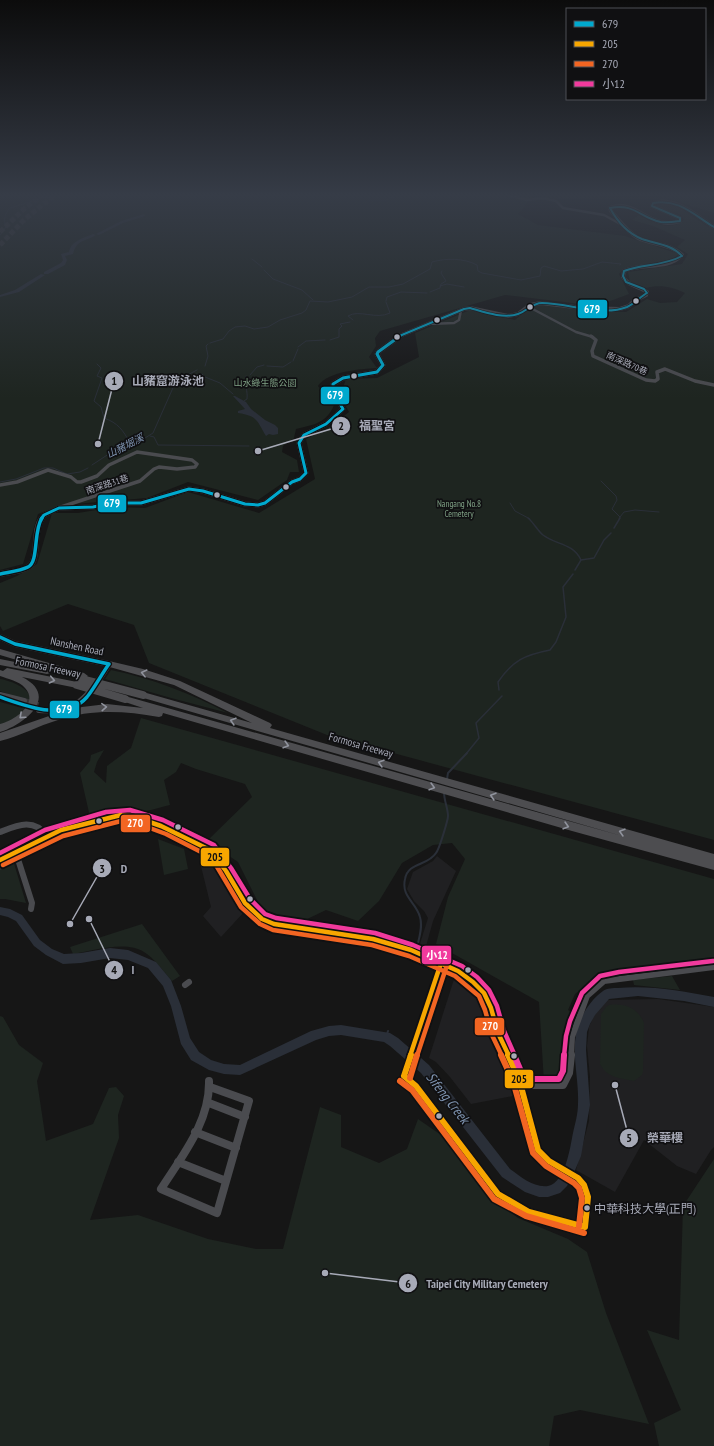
<svg xmlns="http://www.w3.org/2000/svg" width="714" height="1446" viewBox="0 0 714 1446" font-family="'PT Sans Narrow','Noto Sans TC',sans-serif">
<style>
.built{fill:#202022}
.green{fill:#1e2520}
.water{fill:#2a2f38}
.lines{fill:none;stroke-linecap:round;stroke-linejoin:round}
.stream-far2{stroke:#2a2f38;stroke-width:1}
.stream-far1{stroke:#2a2f38;stroke-width:1.5}
.stream{stroke:#2a2f38;stroke-width:2}
.river{fill:#2a2f38;fill-rule:evenodd}
.secondary-tunnel{stroke:#333436;stroke-width:6;stroke-dasharray:6 3;stroke-linecap:butt}
.highway-tunnel{stroke:#333436;stroke-width:5;stroke-dasharray:5 2.5;stroke-linecap:butt}
.street-far3{stroke:#4a4b4f;stroke-width:2.5}
.street-far2{stroke:#4a4b4f;stroke-width:3.5}
.street-far1{stroke:#4a4b4f;stroke-width:6}
.street{stroke:#4a4b4f;stroke-width:8}
.secondary-far2{stroke:#49494d;stroke-width:4}
.secondary-far1{stroke:#49494d;stroke-width:5}
.secondary{stroke:#49494d;stroke-width:6}
.highway{fill:#4d4d50;fill-rule:evenodd}
.highway-bridge{stroke:#4d4d50;stroke-width:8}
.bus-1-far2-casing{stroke:#101012;stroke-width:3.5}
.bus-1-far1-casing{stroke:#101012;stroke-width:5}
.bus-1-casing{stroke:#101012;stroke-width:6}
.bus-2-far1-casing{stroke:#101012;stroke-width:8}
.bus-2-casing{stroke:#101012;stroke-width:9}
.bus-3-far1-casing{stroke:#101012;stroke-width:8}
.bus-3-casing{stroke:#101012;stroke-width:9}
.bus-4-far1-casing{stroke:#101012;stroke-width:8}
.bus-4-casing{stroke:#101012;stroke-width:9}
.bus-1-far2{stroke:#00a9ce;stroke-width:2}
.bus-1-far1{stroke:#00a9ce;stroke-width:3}
.bus-1{stroke:#00a9ce;stroke-width:3.5}
.bus-2-far1{stroke:#f7a600;stroke-width:4.5}
.bus-2{stroke:#f7a600;stroke-width:6}
.bus-3-far1{stroke:#f26522;stroke-width:4.5}
.bus-3{stroke:#f26522;stroke-width:6}
.bus-4-far1{stroke:#f13a9d;stroke-width:4.5}
.bus-4{stroke:#f13a9d;stroke-width:6}
.oneway{stroke:#90939d}
.bus-dot{fill:#a7aab7;stroke:#101012;stroke-width:1.5}
.labels{text-anchor:middle;dominant-baseline:central;stroke-width:3.5;stroke-linejoin:round;paint-order:stroke}
.far-street-label{font-size:9px;fill:#a7aab7;stroke:#101012}
.far-park-label{font-size:9px;fill:#7fa185;stroke:#101012}
.far-water-label{font-size:10px;font-style:italic;fill:#7f94b1;stroke:#101012}
.street-label{font-size:11px;fill:#a7aab7;stroke:#101012}
.near-bus-label{font-size:12px;fill:#a7aab7;stroke:#101012;text-anchor:start}
.near-water-label{font-size:14px;font-style:italic;fill:#7f94b1;stroke:#101012}
.leader{fill:none;stroke:#a7aab7;stroke-width:1.5}
.callout-dot{fill:#a7aab7;stroke:#101012;stroke-width:1.5}
.mark-label{font-size:12px;text-anchor:middle;font-weight:bold;fill:#111}
.callout-label{font-size:12px;text-anchor:middle;font-weight:bold;fill:#a7aab7;stroke:#101012;stroke-width:3.5;stroke-linejoin:round;paint-order:stroke}
.line-badge{stroke:#101012;stroke-width:1.5}
.badge-label{font-size:11px;text-anchor:middle;font-weight:bold;fill:#fff}
.pale-badge-label{font-size:11px;text-anchor:middle;font-weight:bold;fill:#111}
</style>
<rect width="100%" height="100%" fill="#161616"/>
<path class="built" d="M208,856L244,912L221,937L203,916L211,907L199,858Z
M437,856L456,871L433,921L425,950L419,947L428,918L424,911L414,901L407,889L413,872L433,861Z
M455,976L470,985L480,997L487,1011L494,1034L511,1073L518,1095L471,1104L450,1077L436,1062L429,1058Z
M658,999L714,1007V1147L711,1150L696,1174L677,1166L644,1140L615,1192L576,1170L589,1121L590,1077L587,1046L589,1027L594,1015L606,1000Z"/>
<path class="green" d="M0,195H619L572,199L533,196L518,214L538,225L625,236L679,254C675,257 670,262 666,263C650,270 631,259 619,274L629,294L597,306L505,295L380,331L375,338L376,346L369,357L377,368C361,369 328,371 318,386L334,405C327,423 313,425 296,429L294,438L283,446L282,452L297,460L299,472H290L287,480L258,500L188,482L147,498L62,505L38,514L23,564L0,570Z
M657,195H714V213Z
M657,203L674,204L707,226L714,228V840L327,735L149,663L134,625L68,604L3,631L0,626V583L17,576L37,564L52,513H78L115,507L145,508L188,492L259,513L315,479L306,439L327,429L349,412L340,396L346,379L377,378L419,357L415,333L470,310L515,320L531,306L549,304L580,310L626,312L647,299L660,303L677,302L685,293C673,287 659,284 646,288L630,282L628,272L682,264L688,254L677,247L685,240L653,226L632,220L639,215C653,223 670,232 684,220L681,215L657,207Z
M111,670C154,679 189,693 228,713L171,698L105,679Z
M0,679C12,681 40,691 27,708C25,711 23,714 21,716C15,720 6,722 0,725V702L22,708L26,701L0,691Z
M141,718L714,879V959L593,980L575,994L568,1010L574,1014L560,1079L544,1082L539,1002L436,944L448,897L465,859L452,843L433,845L402,863L379,901L358,921L326,910L303,921L264,914L238,862L207,841L252,797L245,784L196,769L181,763L176,772L164,780L170,805C160,807 148,812 139,811C116,811 112,807 90,817L80,773L90,761L91,755L104,750L97,762L94,772L106,783L107,766L131,748Z
M158,839L184,849L188,869L164,875Z
M12,857L26,903L5,899H0V863Z
M142,924L180,976L172,981C163,971 155,959 144,952C126,940 92,951 73,954L70,947Z
M672,976L680,990L634,985L633,980Z
M609,1005C625,1003 638,1008 644,1023L643,1071L642,1075L634,1081C620,1078 607,1078 600,1064L601,1014L606,1007Z
M0,1016L3,1017L19,1045L43,1063L37,1081L46,1141L93,1124L109,1088L116,1087L124,1096L118,1115L119,1138L90,1220L138,1215L208,1239L256,1249H283L320,1107L341,1115V1147L379,1163L407,1149L418,1119L441,1135L466,1162L477,1179L494,1200L518,1218L568,1239L587,1252L606,1313L649,1424L580,1410L554,1416L549,1446H0Z
M714,1159V1446H659L654,1423L681,1410L647,1330L679,1340L683,1206Z"/>
<path class="water" d="M233,396H235L246,402L251,409L265,420L275,425L278,428V434L273,435L269,434L266,436C257,421 258,416 238,413V411L245,409Z"/>
<g class="lines">
<path class="stream-far2" d="M370,201L385,200L399,195
M366,202L368,201
M0,235L6,227C3,220 5,213 10,208L53,195
M252,259L262,267
M264,270L273,279L302,290L313,300
M440,286L447,284L464,287
M430,292L440,288L441,284L446,281L441,273L442,271
M386,301L387,297L401,292L427,293
M353,320L348,316C359,309 376,320 390,313L386,302
M330,340L339,337V329L342,326L340,324L350,322
M210,343L223,339L229,331L235,327L245,326L254,329L268,327L280,320L302,313L306,310L310,301L328,302L352,297L369,287H389L403,284L430,269L432,262C446,258 464,258 477,265L478,271L482,273L521,280L540,276L541,268L544,266L561,271L583,269L602,262L621,264L620,265
M298,347L306,341L325,340
M293,361L298,349
M97,364L101,368L97,376L102,378L94,401L101,407L104,418C118,423 123,430 130,443
M205,366L208,356L206,346L208,344
M267,366L283,367L291,362
M202,374L204,376
M250,375L257,367L264,365
M205,377L220,383L233,394
M244,401L247,399C248,391 244,384 246,376
M150,436L154,437L158,445L249,446
M92,465L124,444L145,438L153,433L176,381L197,370
M601,481L616,496L617,500L612,509L620,517L619,519
M0,482L16,479L44,468H53L67,474L80,472L88,468
M510,503L515,511L530,519
M620,517L624,512L635,510L659,512"/>
<path class="stream-far1" d="M528,518C534,523 537,530 543,535C556,545 573,543 581,560
M614,528L620,518
M575,570L581,560L594,558L604,540L611,533
M499,690L498,682C513,660 525,655 550,650L556,642L566,617L563,587L573,574
M466,754L479,738L476,723L502,696"/>
<path class="stream" d="M447,779L448,773L467,753
M417,947C419,938 423,927 420,917C416,902 401,897 405,879C408,862 428,866 436,853C439,850 448,820 448,816C448,808 444,801 444,792
M386,1037L388,1031"/>
<path class="river" d="M144,214L145,216L123,223L99,235L96,234L121,221Z
M93,234L96,235C85,242 77,239 73,254L65,256L67,260L65,265L48,274H44V272L61,263L63,260L61,254L69,252C71,241 83,238 93,234Z
M41,274L45,275L19,292L0,297V295L15,290Z
M11,856L14,857L16,860L14,863L0,870V861Z
M0,907L10,909L22,915L40,940L52,949L64,954L81,953L110,948L128,950L156,962L171,980L181,1006L190,1038L199,1052L211,1060L224,1064L240,1065L311,1031L329,1026L341,1025L390,1033L398,1038L429,1065L510,1169C521,1177 534,1188 548,1186C566,1182 570,1147 573,1133C575,1124 578,1114 578,1104C579,1080 572,1057 576,1034C579,1018 590,1000 603,991C607,988 613,988 618,988C650,985 682,991 714,997V1007L684,1001L638,996L609,999L595,1015L590,1024L587,1032L586,1050L590,1105L581,1156L573,1175L567,1186L560,1193L548,1197H539L525,1192L502,1177L421,1073L390,1046L384,1042L341,1035L329,1036L316,1040L240,1075L224,1074L209,1070L191,1060L181,1044L171,1006L163,986L148,968L128,960L110,958L81,963L63,964L46,955L34,946L16,921L8,917L0,915Z"/>
<path class="secondary-tunnel" d="M24,701L41,706"/>
<path class="highway-tunnel" d="M0,232L25,208L43,195
M0,245L25,219L55,195"/>
<path class="street-far3" d="M509,195L527,200L542,198L556,201L563,208L604,215L624,226
M527,306L576,332L593,337
M429,324L454,323L459,320L461,310"/>
<path class="street-far2" d="M591,336L596,340L592,351L593,356L646,380L655,381L658,379L657,372L665,369L695,381L714,385
M0,485L17,482L48,470L71,477L77,482H81L97,476L109,465L137,452L192,460L197,464L195,467L177,469L159,467L154,469L140,481L61,507"/>
<path class="street-far1" d="M0,832C18,825 34,818 47,836
M16,853L32,903L31,909
M0,860L53,833L119,815C135,814 151,822 165,828C179,835 197,838 209,849C231,869 236,904 263,920C280,930 310,928 329,931C373,937 458,956 485,994C492,1004 494,1017 497,1028C500,1038 504,1047 509,1056
M185,985L189,982
M410,1056L441,963
M571,1056L572,1037L587,996L604,981L714,967"/>
<path class="street" d="M411,1055L404,1076L416,1086L498,1194L529,1212L585,1227C589,1192 591,1185 559,1167C552,1163 544,1158 539,1152C529,1136 528,1113 523,1095C520,1081 515,1068 508,1055
M209,1081C210,1122 182,1156 161,1189L217,1213L249,1101L210,1087
M520,1085H563L569,1073L571,1055
M209,1103L245,1117
M195,1132L236,1148
M178,1162L226,1181"/>
<path class="secondary-far2" d="M397,337L464,309L470,308L508,316L518,314L530,305L541,303L583,308L620,309L629,306L634,301L646,295L647,292C638,285 629,287 623,277L624,271C643,262 667,271 682,255C670,243 652,245 638,238C627,232 619,220 611,211L610,208C638,198 648,231 680,221V218L652,206L653,203C676,196 696,216 714,227"/>
<path class="secondary-far1" d="M41,519L44,515L59,508L93,507L113,503H141L189,489L203,491L245,504L258,505L265,503L292,482L300,479L306,473L299,443L304,435L326,424L343,409L333,392V384L343,378L377,372L383,365L377,354L378,352L400,336"/>
<path class="secondary" d="M0,574C9,572 20,572 28,567C40,561 32,531 42,518
M0,637L15,644L109,664C89,695 80,713 39,710
M0,695L24,701"/>
<path class="highway" d="M0,649L84,673L88,676L84,679L50,670V673L47,674L0,665V659L40,667L0,655Z
M109,661L143,669L180,681L270,723L272,725L270,728L714,854V870L572,831L163,713L162,716L159,717C124,711 92,709 58,720C38,726 20,736 0,741V733L52,715L82,707L107,704L143,708L122,701L121,699L125,696L622,836L140,697L139,695L143,692L252,723L174,685L106,666L105,664Z
M7,668L77,682L81,685L77,688L22,677C60,696 25,724 0,732V724C13,721 40,704 25,688C19,681 8,679 0,676V670L3,671Z"/>
<path class="highway-bridge" d="M82,679L143,695
M77,685L125,699"/>
<defs>
<path id="bus-1-far2" d="M682,256C671,244 656,244 642,239C627,233 617,221 610,208C635,203 640,218 661,222C668,223 673,222 680,221V218L652,206L653,203C678,198 694,215 714,227
M397,337L464,309L470,308C484,312 503,319 518,314C527,311 532,303 542,303C568,303 602,317 627,307C634,304 640,297 647,293L644,289L626,282L623,276L624,271C643,264 664,266 682,256"/>
<path id="bus-1-far1" d="M41,519L44,515L59,508L93,507L113,503H141L189,489L203,491L245,504L258,505L265,503L292,482L300,479L306,473L299,443L304,435L326,424L343,409L333,392V384L343,378L377,372L383,365L377,354L378,352L400,336"/>
<path id="bus-1" d="M0,574C9,572 20,571 28,567C39,562 33,531 42,518
M0,637L15,644L109,664
M0,697C26,706 65,722 87,697C95,687 101,675 109,664"/>
<path id="bus-2-far1" d="M0,860L61,830L121,815L132,816L161,826L210,850L226,871L245,903L262,919L274,924L373,939L411,950L458,971L473,982L484,993L491,1008L498,1033L509,1056
M410,1056L441,963"/>
<path id="bus-2" d="M508,1055L519,1079L538,1150L549,1161L578,1178L584,1185L588,1197L585,1227
M404,1076L416,1086L498,1194L529,1212L585,1227
M404,1076L411,1055"/>
<path id="bus-3-far1" d="M3,865L63,836L121,821L139,824L166,834L207,855L216,865L241,907L260,924L273,930L372,945L409,956L455,976L479,996L485,1010L492,1035L502,1056
M417,1056L447,965"/>
<path id="bus-3" d="M501,1055L513,1081L533,1153L546,1166L574,1183L579,1188L582,1198L579,1226
M410,1078L417,1055
M400,1081L412,1090L494,1199L526,1216L584,1233"/>
<path id="bus-4-far1" d="M0,853L45,830L106,812L130,810L163,820L214,845L231,868L250,899L265,914L276,918L375,933L413,945L462,966L477,977L489,990L497,1006L504,1031L515,1056
M564,1056L566,1036L570,1021L582,993L600,976L619,972L713,961"/>
<path id="bus-4" d="M514,1055L526,1083
M520,1079H559L563,1071L564,1055"/>
</defs>
<use href="#bus-1-far2" class="bus-1-far2-casing"/>
<use href="#bus-1-far1" class="bus-1-far1-casing"/>
<use href="#bus-1" class="bus-1-casing"/>
<use href="#bus-2-far1" class="bus-2-far1-casing"/>
<use href="#bus-2" class="bus-2-casing"/>
<use href="#bus-3-far1" class="bus-3-far1-casing"/>
<use href="#bus-3" class="bus-3-casing"/>
<use href="#bus-4-far1" class="bus-4-far1-casing"/>
<use href="#bus-4" class="bus-4-casing"/>
<use href="#bus-1-far2" class="bus-1-far2"/>
<use href="#bus-1-far1" class="bus-1-far1"/>
<use href="#bus-1" class="bus-1"/>
<use href="#bus-2-far1" class="bus-2-far1"/>
<use href="#bus-2" class="bus-2"/>
<use href="#bus-3-far1" class="bus-3-far1"/>
<use href="#bus-3" class="bus-3"/>
<use href="#bus-4-far1" class="bus-4-far1"/>
<use href="#bus-4" class="bus-4"/>
</g>
<defs><path id="oneway-chevron" d="M-2-3.5L2.5 0L-2 3.5" fill="none" stroke-width="1.6" stroke-linecap="round" stroke-linejoin="round"/></defs>
<g class="oneway">
<use href="#oneway-chevron" transform="translate(144 673) rotate(-166)"/>
<use href="#oneway-chevron" transform="translate(52 680) rotate(12)"/>
<use href="#oneway-chevron" transform="translate(104 707) rotate(-3)"/>
<use href="#oneway-chevron" transform="translate(22 716) rotate(138)"/>
<use href="#oneway-chevron" transform="translate(233 721) rotate(-164)"/>
<use href="#oneway-chevron" transform="translate(286 745) rotate(16)"/>
<use href="#oneway-chevron" transform="translate(381 763) rotate(-164)"/>
<use href="#oneway-chevron" transform="translate(432 787) rotate(16)"/>
<use href="#oneway-chevron" transform="translate(493 796) rotate(-164)"/>
<use href="#oneway-chevron" transform="translate(566 826) rotate(16)"/>
<use href="#oneway-chevron" transform="translate(622 832) rotate(-164)"/>
</g>
<linearGradient id="sky" x2="0" y2="1"><stop stop-color="#0c0c0c"/><stop offset="0.49" stop-color="#363c47"/><stop offset="1" stop-color="#363c47" stop-opacity="0"/></linearGradient>
<rect width="714" height="398" fill="url(#sky)"/>
<g class="bus-dot">
<circle cx="636" cy="301" r="3.5"/>
<circle cx="530" cy="307" r="3.5"/>
<circle cx="437" cy="320" r="3.5"/>
<circle cx="397" cy="337" r="3.5"/>
<circle cx="354" cy="376" r="3.5"/>
<circle cx="286" cy="487" r="3.5"/>
<circle cx="217" cy="495" r="3.5"/>
<circle cx="99" cy="821" r="3.5"/>
<circle cx="178" cy="827" r="3.5"/>
<circle cx="250" cy="899" r="3.5"/>
<circle cx="468" cy="970" r="3.5"/>
<circle cx="514" cy="1056" r="3.5"/>
<circle cx="439" cy="1116" r="3.5"/>
<circle cx="587" cy="1208" r="3.5"/>
</g>
<g class="labels">
<g class="far-street-label">
<text transform="translate(627 363) rotate(24)">南深路70巷</text>
<text transform="translate(107 484) rotate(-18)">南深路31巷</text>
</g>
<g class="far-park-label">
<text x="265" y="382">山水綠生態公園</text>
<text x="459" y="503">Nangang No.8<tspan x="459" dy="10">Cemetery</tspan></text>
</g>
<g class="far-water-label">
<text transform="translate(125 446) rotate(-27)">山豬堀溪</text>
</g>
<g class="street-label">
<text transform="translate(77 646) rotate(12)">Nanshen Road</text>
<text transform="translate(48 667) rotate(12)">Formosa Freeway</text>
<text transform="translate(361 745) rotate(16)">Formosa Freeway</text>
</g>
<g class="near-bus-label">
<text x="594" y="1208">中華科技大學(正門)</text>
</g>
<g class="near-water-label">
<text transform="translate(448 1098) rotate(52)">Sifeng Creek</text>
</g>
</g>
<path class="leader" d="M98 444L114 381M258 451L341 426M70 924L102 868M89 919L114 970M615 1085L629 1138M325 1273L408 1283"/>
<g class="callout-dot">
<circle cx="98" cy="444" r="4"/>
<circle cx="258" cy="451" r="4"/>
<circle cx="70" cy="924" r="4"/>
<circle cx="89" cy="919" r="4"/>
<circle cx="615" cy="1085" r="4"/>
<circle cx="325" cy="1273" r="4"/>
<circle cx="114" cy="381" r="10"/>
<circle cx="341" cy="426" r="10"/>
<circle cx="102" cy="868" r="10"/>
<circle cx="114" cy="970" r="10"/>
<circle cx="629" cy="1138" r="10"/>
<circle cx="408" cy="1283" r="10"/>
</g>
<g class="mark-label">
<text x="114" y="385">1</text>
<text x="341" y="430">2</text>
<text x="102" y="873">3</text>
<text x="114" y="974">4</text>
<text x="629" y="1142">5</text>
<text x="408" y="1288">6</text>
</g>
<g class="callout-label">
<text x="168" y="385">山豬窟游泳池</text>
<text x="377" y="430">福聖宮</text>
<text x="124" y="873">D</text>
<text x="133" y="974">I</text>
<text x="665" y="1142">榮華樓</text>
<text x="487" y="1288">Taipei City Military Cemetery</text>
</g>
<g class="line-badge">
<rect x="577" y="299" width="31" height="20" rx="4" fill="#00a9ce"/>
<rect x="320" y="386" width="30" height="19" rx="4" fill="#00a9ce"/>
<rect x="97" y="494" width="30" height="19" rx="4" fill="#00a9ce"/>
<rect x="49" y="700" width="31" height="19" rx="4" fill="#00a9ce"/>
<rect x="120" y="814" width="31" height="19" rx="4" fill="#f26522"/>
<rect x="200" y="847" width="30" height="20" rx="4" fill="#f7a600"/>
<rect x="421" y="945" width="31" height="20" rx="4" fill="#f13a9d"/>
<rect x="474" y="1017" width="31" height="19" rx="4" fill="#f26522"/>
<rect x="504" y="1069" width="30" height="20" rx="4" fill="#f7a600"/>
</g>
<g class="badge-label">
<text x="592" y="313">679</text>
<text x="335" y="399">679</text>
<text x="112" y="507">679</text>
<text x="64" y="713">679</text>
<text x="135" y="827">270</text>
<text x="437" y="959">小12</text>
<text x="490" y="1030">270</text>
</g>
<g class="pale-badge-label">
<text x="215" y="861">205</text>
<text x="519" y="1083">205</text>
</g>
<rect x="566" y="8" width="140" height="92" fill="#101012" stroke="#4c4e54"/>
<rect x="574" y="21" width="20" height="6" fill="#00a9ce" stroke="#4c4e54"/>
<text x="602" y="28" font-size="12" fill="#a7aab7">679</text>
<rect x="574" y="41" width="20" height="6" fill="#f7a600" stroke="#4c4e54"/>
<text x="602" y="48" font-size="12" fill="#a7aab7">205</text>
<rect x="574" y="61" width="20" height="6" fill="#f26522" stroke="#4c4e54"/>
<text x="602" y="68" font-size="12" fill="#a7aab7">270</text>
<rect x="574" y="81" width="20" height="6" fill="#f13a9d" stroke="#4c4e54"/>
<text x="602" y="88" font-size="12" fill="#a7aab7">小12</text>
</svg>
